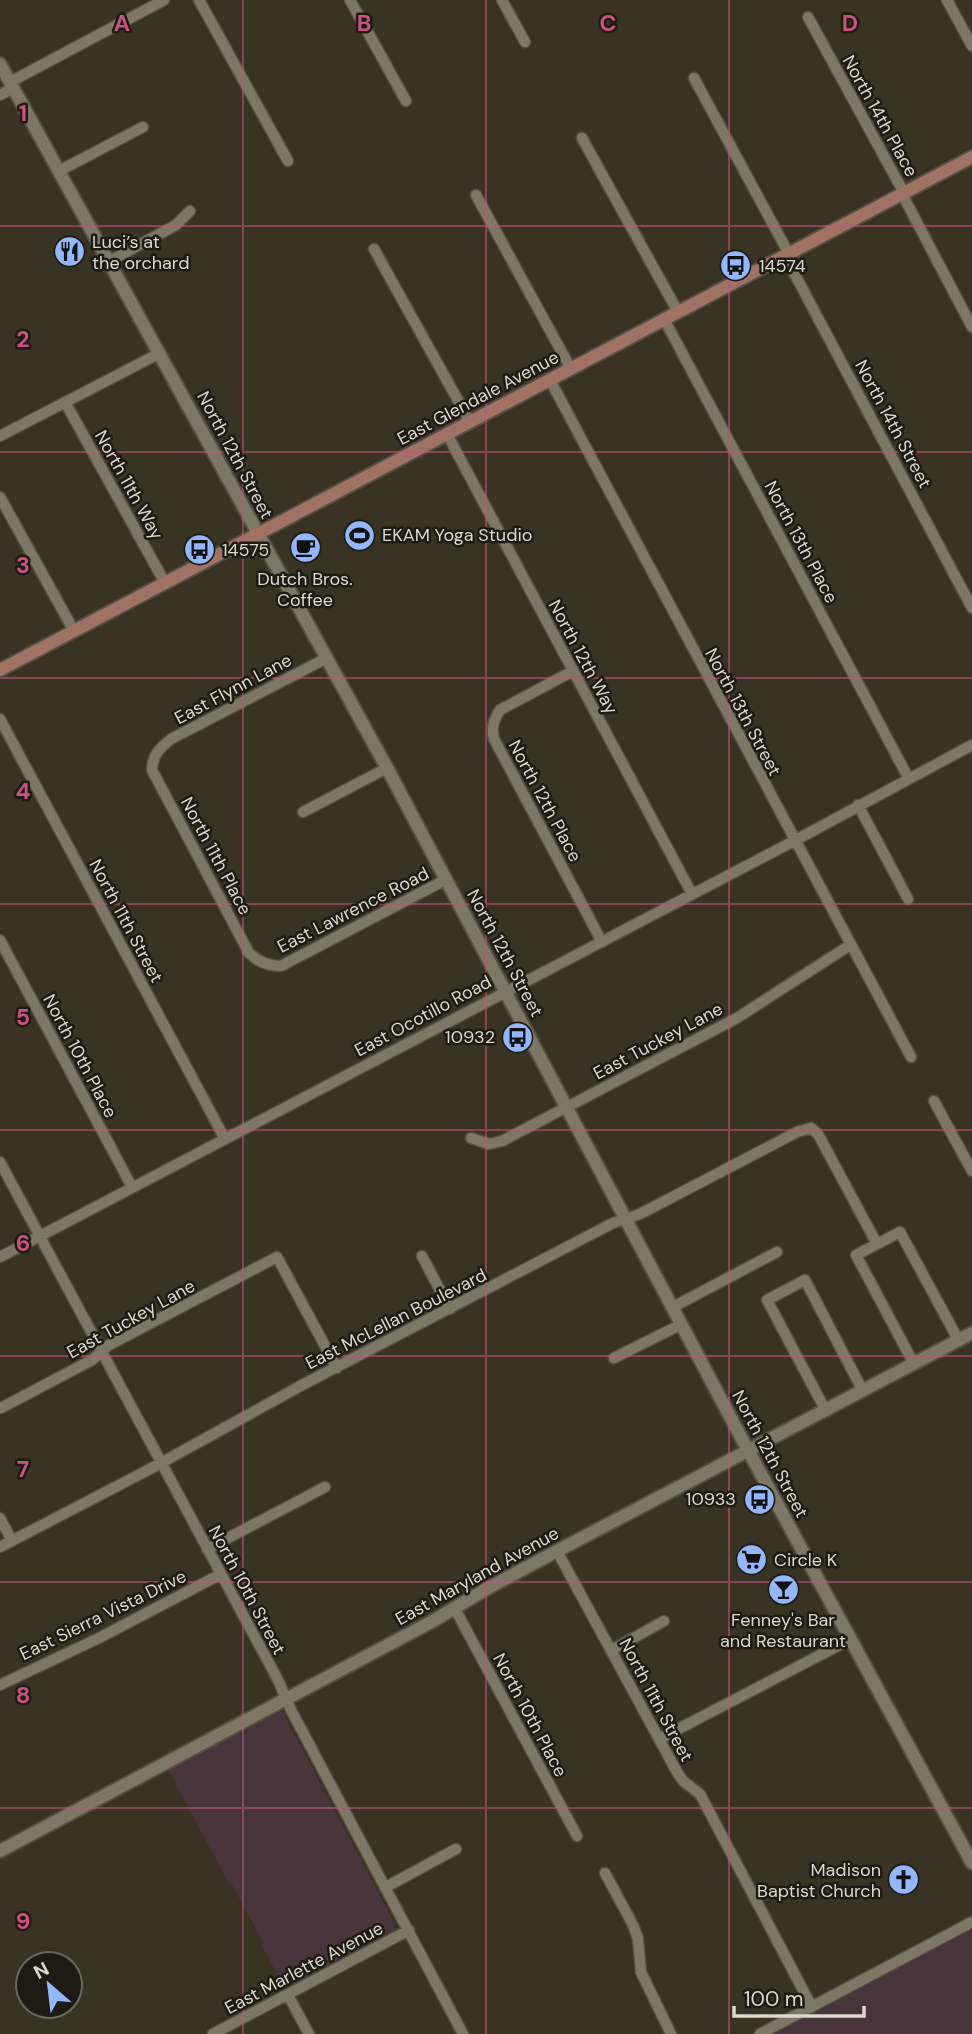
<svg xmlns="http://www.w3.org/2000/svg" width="972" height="2034" viewBox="0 0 972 2034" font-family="'DM Sans',sans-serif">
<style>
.education{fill:#48353b}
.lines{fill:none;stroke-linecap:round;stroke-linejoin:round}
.minor-casing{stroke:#555042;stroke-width:13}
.tertiary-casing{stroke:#555042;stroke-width:16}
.secondary-casing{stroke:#555042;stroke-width:16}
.minor{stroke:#7d7765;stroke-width:10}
.tertiary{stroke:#7d7765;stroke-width:12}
.secondary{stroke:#a07264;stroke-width:12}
.grid{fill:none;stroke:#ca527e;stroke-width:2;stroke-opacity:0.55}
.labels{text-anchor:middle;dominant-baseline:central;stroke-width:5;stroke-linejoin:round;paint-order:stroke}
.street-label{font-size:18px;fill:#dcd8ce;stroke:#1d1b14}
.poi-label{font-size:18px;fill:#dcd8ce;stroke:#1d1b14;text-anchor:start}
.grid-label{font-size:23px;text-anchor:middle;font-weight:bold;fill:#ca527e;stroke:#1d1b14;stroke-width:5;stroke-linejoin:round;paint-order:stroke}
</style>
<rect width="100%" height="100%" fill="#383323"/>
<path class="education" d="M282,1711L395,1924L394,1932L285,1989L261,1944L263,1942L231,1883L229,1884L168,1769Z
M972,1929V2034H774Z"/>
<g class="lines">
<defs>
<path id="minor" d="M199,0L288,161
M350,0L406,101
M502,0L525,42
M947,0L972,46
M808,17L904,193
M694,78L789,254
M10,82L164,0
M0,95L13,88
M582,138L678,312
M59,171L143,127
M902,194L972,327
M476,195L571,369
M374,249L470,422
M785,256L972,608
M110,261L176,225L190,211
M664,319L909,779
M550,380L911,1057
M65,402L165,583
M447,434L692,894
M0,436L160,353
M0,497L74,631
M325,659L171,739C159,749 153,754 152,770L249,953C258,962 269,966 281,966L447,879
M573,671L500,710C494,720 491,727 494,739L602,942
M0,719L225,1139
M858,805L908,899
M303,812L387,768
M0,940L132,1187
M934,1101L972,1171
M471,1138L489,1144L502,1141L737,1018L850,945
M0,1162L278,1680L291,1710L463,2034
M422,1256L450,1309
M0,1257L794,841L972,745
M673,1307L777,1252
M614,1358L682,1324
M914,1364L856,1255L900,1232L959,1341
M1,1408L92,1360L109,1345L277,1257L337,1368
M826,1411L767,1300L805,1280L863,1391
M0,1518L12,1541
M0,1547L150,1469L304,1384L613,1223L640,1214L797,1132L811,1128L818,1134L877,1244
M207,1549L325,1487
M557,1551L677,1772L683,1781L700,1794L812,2007
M455,1609L577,1836
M612,1650L664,1621
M0,1685L99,1638L221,1574
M659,1739L851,1639
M605,1873L633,1925L638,1939L641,1972L671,2034
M386,1887L456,1849
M288,1995L309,2034
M213,2034L409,1930
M760,2034L972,1922"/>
<path id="tertiary" d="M0,64L387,768L743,1441L972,1863
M0,1851L433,1621L488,1588L557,1551L972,1333"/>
<path id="secondary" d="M0,670L972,157"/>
</defs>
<use href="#minor" class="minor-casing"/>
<use href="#tertiary" class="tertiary-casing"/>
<use href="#secondary" class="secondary-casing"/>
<use href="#minor" class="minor"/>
<use href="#tertiary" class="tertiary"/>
<use href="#secondary" class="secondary"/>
</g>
<path class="grid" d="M243,0V2034M486,0V2034M729,0V2034M0,226H972M0,452H972M0,678H972M0,904H972M0,1130H972M0,1356H972M0,1582H972M0,1808H972"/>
<defs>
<symbol id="restaurant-disc" viewBox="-11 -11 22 22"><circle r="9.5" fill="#93b7fd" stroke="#1d1b14"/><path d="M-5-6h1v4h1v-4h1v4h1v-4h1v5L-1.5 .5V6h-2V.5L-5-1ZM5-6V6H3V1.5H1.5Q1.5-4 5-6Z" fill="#111"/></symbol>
<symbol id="bus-disc" viewBox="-11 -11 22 22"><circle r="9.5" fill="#93b7fd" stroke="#1d1b14"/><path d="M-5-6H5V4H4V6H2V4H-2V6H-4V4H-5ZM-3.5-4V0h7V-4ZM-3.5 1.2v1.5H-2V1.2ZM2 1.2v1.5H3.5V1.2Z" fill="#111"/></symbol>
<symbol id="stadium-disc" viewBox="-11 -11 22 22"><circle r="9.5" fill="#93b7fd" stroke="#1d1b14"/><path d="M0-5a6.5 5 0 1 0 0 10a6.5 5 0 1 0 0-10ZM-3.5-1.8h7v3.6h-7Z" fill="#111"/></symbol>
<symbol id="cafe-disc" viewBox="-11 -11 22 22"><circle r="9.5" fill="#93b7fd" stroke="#1d1b14"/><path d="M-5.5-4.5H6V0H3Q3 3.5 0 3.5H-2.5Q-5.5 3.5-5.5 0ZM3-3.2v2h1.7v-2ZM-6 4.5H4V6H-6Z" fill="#111"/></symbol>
<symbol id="supermarket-disc" viewBox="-11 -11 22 22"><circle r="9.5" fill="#93b7fd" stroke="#1d1b14"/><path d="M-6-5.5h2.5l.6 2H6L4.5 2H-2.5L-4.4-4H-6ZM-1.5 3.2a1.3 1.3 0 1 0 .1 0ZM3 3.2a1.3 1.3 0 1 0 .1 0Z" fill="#111"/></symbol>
<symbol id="bar-disc" viewBox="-11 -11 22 22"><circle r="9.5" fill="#93b7fd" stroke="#1d1b14"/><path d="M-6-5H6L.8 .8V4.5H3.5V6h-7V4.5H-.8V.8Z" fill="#111"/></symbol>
<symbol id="church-disc" viewBox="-11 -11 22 22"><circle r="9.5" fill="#93b7fd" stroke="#1d1b14"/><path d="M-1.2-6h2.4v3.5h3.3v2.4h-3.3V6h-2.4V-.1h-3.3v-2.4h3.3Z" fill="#111"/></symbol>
</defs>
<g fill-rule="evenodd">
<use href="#restaurant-disc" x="52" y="234" width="35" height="35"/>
<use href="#bus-disc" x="718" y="248" width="35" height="35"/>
<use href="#stadium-disc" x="342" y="518" width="35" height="35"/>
<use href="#cafe-disc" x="288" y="530" width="35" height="35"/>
<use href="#bus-disc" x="182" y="532" width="35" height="35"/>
<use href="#bus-disc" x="500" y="1020" width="35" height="35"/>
<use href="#bus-disc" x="742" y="1482" width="35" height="35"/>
<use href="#supermarket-disc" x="734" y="1542" width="35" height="35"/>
<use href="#bar-disc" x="766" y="1572" width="35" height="35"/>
<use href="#church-disc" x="886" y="1862" width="35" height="35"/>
</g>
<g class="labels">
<g class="street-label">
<text transform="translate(880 116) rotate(61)">North 14th Place</text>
<text transform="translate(478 398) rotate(-28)">East Glendale Avenue</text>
<text transform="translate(893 424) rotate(62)">North 14th Street</text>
<text transform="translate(235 455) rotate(62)">North 12th Street</text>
<text transform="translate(129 485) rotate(61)">North 11th Way</text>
<text transform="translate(801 542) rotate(62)">North 13th Place</text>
<text transform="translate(583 657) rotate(62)">North 12th Way</text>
<text transform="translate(233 689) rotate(-28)">East Flynn Lane</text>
<text transform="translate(743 712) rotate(62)">North 13th Street</text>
<text transform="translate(545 801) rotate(62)">North 12th Place</text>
<text transform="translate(216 856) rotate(62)">North 11th Place</text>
<text transform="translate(353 910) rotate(-27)">East Lawrence Road</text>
<text transform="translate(126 921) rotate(62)">North 11th Street</text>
<text transform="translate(505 953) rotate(62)">North 12th Street</text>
<text transform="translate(423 1016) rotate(-28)">East Ocotillo Road</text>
<text transform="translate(658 1041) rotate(-28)">East Tuckey Lane</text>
<text transform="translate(80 1056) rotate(62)">North 10th Place</text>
<text transform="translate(131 1319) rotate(-29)">East Tuckey Lane</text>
<text transform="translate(396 1319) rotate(-27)">East McLellan Boulevard</text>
<text transform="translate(770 1454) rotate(62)">North 12th Street</text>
<text transform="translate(477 1576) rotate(-29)">East Maryland Avenue</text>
<text transform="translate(247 1590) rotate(62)">North 10th Street</text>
<text transform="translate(103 1615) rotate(-26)">East Sierra Vista Drive</text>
<text transform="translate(656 1700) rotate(62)">North 11th Street</text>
<text transform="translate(530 1715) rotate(62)">North 10th Place</text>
<text transform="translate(304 1968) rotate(-28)">East Marlette Avenue</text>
</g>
<g class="poi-label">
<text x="92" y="242">Luci’s at<tspan x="92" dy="21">the orchard</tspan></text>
<text x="759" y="266">14574</text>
<text x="382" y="535">EKAM Yoga Studio</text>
<text x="222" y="550">14575</text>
<text x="305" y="579" text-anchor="middle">Dutch Bros.<tspan x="305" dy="21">Coffee</tspan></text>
<text x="495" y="1037" text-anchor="end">10932</text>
<text x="736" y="1499" text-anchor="end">10933</text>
<text x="774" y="1560">Circle K</text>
<text x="783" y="1620" text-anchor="middle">Fenney's Bar<tspan x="783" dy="21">and Restaurant</tspan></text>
<text x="881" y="1870" text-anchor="end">Madison<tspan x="881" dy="21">Baptist Church</tspan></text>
</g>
</g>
<g class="grid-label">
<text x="122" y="31">A</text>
<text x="364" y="31">B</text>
<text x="608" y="31">C</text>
<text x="850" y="31">D</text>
<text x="23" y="121">1</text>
<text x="23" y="347">2</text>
<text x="23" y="573">3</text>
<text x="23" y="799">4</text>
<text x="23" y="1025">5</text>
<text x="23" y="1251">6</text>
<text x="23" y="1477">7</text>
<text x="23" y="1703">8</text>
<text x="23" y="1929">9</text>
</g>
<g transform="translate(49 1985) rotate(332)"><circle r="33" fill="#1d1b14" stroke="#69675e" stroke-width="2"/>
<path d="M0-5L12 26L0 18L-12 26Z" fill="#93b7fd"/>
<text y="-10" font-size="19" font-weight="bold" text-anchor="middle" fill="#dcd8ce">N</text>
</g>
<path d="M734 2006v10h130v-10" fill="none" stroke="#dcd8ce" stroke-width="3.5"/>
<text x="744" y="2006" font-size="21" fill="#dcd8ce" stroke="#1d1b14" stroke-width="5" paint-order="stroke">100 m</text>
</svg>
